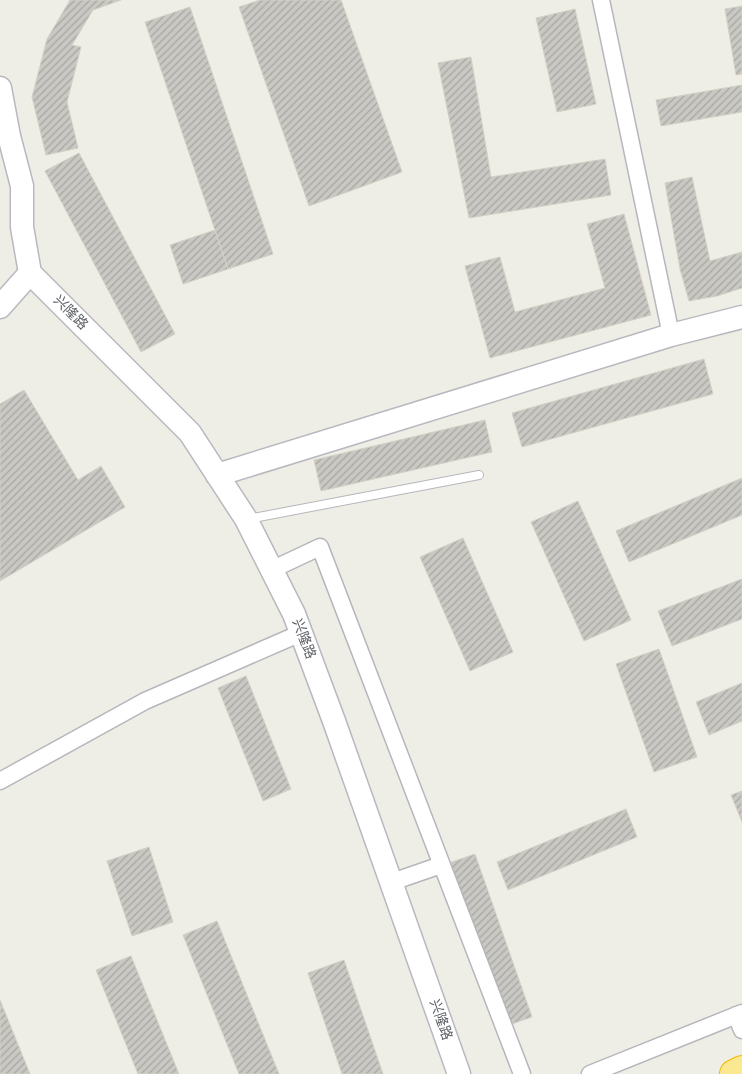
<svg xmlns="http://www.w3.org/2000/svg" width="742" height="1074" viewBox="0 0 742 1074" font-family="Overpass,'Noto Sans SC',sans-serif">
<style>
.building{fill:url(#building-hatch);stroke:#d4d0c4}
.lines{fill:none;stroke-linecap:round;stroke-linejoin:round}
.lane-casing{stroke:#b6b7bc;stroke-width:10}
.street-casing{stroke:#b6b7bc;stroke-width:19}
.secondary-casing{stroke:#b7b9bf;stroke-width:25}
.highway-casing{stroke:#f0ba04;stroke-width:30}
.lane{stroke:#fff;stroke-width:8}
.street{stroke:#fff;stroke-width:16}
.secondary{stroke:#fff;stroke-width:22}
.highway{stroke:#fbe991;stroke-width:28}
.labels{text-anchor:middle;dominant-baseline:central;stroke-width:4;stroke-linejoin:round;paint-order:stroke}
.street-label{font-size:14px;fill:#5d6066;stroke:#fff}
</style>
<defs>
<pattern id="building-hatch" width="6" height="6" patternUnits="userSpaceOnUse" patternTransform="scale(1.25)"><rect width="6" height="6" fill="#cac8c3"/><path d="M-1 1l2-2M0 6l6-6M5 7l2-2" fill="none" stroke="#a7a6a2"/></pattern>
</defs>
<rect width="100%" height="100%" fill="#efeee6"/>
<path class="building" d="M70,0H121L93,10L72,45L81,47L67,102L78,148L46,155L32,97L47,39Z
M260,0H341L402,172L309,206L239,7Z
M742,6V74L736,75L725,9Z
M190,7L273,254L228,269L145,22Z
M575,9L596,104L557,112L536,18Z
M471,57L491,177L605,159L611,195L469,218L438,63Z
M742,85V112L661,126L656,100Z
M79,153L175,334L141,352L45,171Z
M692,177L710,261L742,252V288L717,296L689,301L680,269L665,183Z
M624,214L651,315L490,358L465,266L500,257L515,312L605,288L587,224Z
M215,230L228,269L183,284L170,245Z
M704,359L713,394L522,447L512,413Z
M24,390L78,480L101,466L125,507L0,581V404Z
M485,420L492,452L321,491L314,460Z
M742,478V515L629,562L616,531Z
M578,501L631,620L584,641L531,522Z
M463,538L513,652L470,671L420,557Z
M742,579V619L672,646L658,611Z
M659,649L697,757L654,772L616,664Z
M246,676L291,789L263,801L218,688Z
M742,683V721L709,735L696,702Z
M742,791V822L731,795Z
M626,809L637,837L508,890L497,862Z
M149,847L173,922L132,936L107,861Z
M475,854L532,1017L506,1026L449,863Z
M217,921L279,1074H239L183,935Z
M131,956L179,1074H138L96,970Z
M344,960L383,1074H342L308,973Z
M0,1000L30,1074H0Z"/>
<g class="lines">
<defs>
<path id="lane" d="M248,519L479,475"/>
<path id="street" d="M601,0L671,335
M271,570L320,547L522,1074
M0,781L145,701L301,633
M392,882L441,865
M736,1015L742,1030
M590,1074L742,1013"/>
<path id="secondary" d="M0,88L9,136L22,186V227L30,273
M30,273L190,433L246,519L294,614L334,721L459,1074
M0,307L30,273
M217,475L671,335L742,317"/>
<path id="highway" d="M734,1074L742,1070"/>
</defs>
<use href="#lane" class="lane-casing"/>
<use href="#street" class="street-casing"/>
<use href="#secondary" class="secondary-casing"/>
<use href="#highway" class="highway-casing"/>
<use href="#lane" class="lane"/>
<use href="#street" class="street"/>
<use href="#secondary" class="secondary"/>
<use href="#highway" class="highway"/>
</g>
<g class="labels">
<g class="street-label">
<text transform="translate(70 313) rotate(45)">兴隆路</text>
<text transform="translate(303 639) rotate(69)">兴隆路</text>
<text transform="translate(440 1020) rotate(71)">兴隆路</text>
</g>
</g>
</svg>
